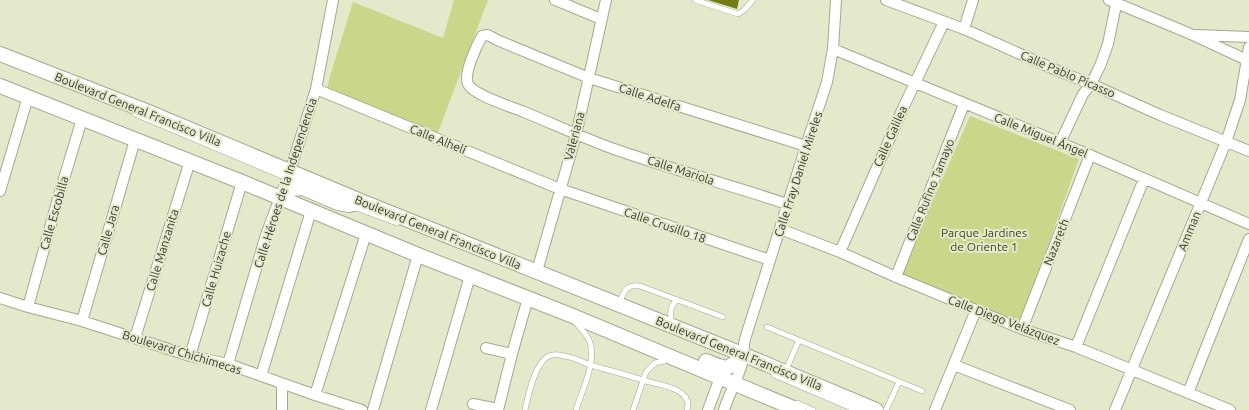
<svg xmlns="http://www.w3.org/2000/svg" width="1249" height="410" viewBox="0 0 1249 410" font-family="Ubuntu,sans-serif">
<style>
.green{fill:#ccd68b}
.building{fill:#727b14}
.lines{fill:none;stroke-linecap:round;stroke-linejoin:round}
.service-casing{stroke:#a4a98e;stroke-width:6}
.minor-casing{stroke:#a4a98e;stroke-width:12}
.secondary-casing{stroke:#a4a98e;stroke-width:16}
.service{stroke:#fff;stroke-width:5}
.minor{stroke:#fff;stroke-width:10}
.secondary{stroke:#fff;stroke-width:14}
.labels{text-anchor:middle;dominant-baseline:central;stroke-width:4;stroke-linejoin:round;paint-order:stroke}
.street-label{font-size:12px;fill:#383a2e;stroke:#e4e9cc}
.park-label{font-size:12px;fill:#434720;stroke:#e4e9cc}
</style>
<rect width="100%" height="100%" fill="#e4e9cc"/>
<path class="green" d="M454,0H488L437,135L327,90L330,76L353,2L443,38Z
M970,116L1079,159L1021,321L901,276L905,264Z"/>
<path class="building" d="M708,0H739L737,9Z"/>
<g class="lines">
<defs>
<path id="service" d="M695,0L738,14L744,10L753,0
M135,114L301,184
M356,208L397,223
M619,304C624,292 625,284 640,286L723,317
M575,322C580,328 586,333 589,340C598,358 582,391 576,410
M672,325C670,315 669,307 677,300
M767,327L922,391
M786,370L799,340
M774,375L856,410
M797,403L813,410
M525,410C528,396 535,362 549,356C553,354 560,355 564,356C573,357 582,362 590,365C608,370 627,375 646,381C660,385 694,389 687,410
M633,410L646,372L655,363L668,360
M886,410L899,382"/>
<path id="minor" d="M555,0L601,19
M886,0L964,29L1063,73L1091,84L1160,115L1249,151
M1109,0L1193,35L1249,61
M964,29L973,0
M1197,35L1249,37
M833,49L1090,155L1249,224
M316,89L560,189L770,260
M1060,143L1083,94L1091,84L1100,66L1108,44L1117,0
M0,191L28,97
M787,204C730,185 671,169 614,149C583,138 554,124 524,112C512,107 473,95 468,84C463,74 477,45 482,36L488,35L497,40L589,78L806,146
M780,229L840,252L896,277L1022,329L1076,347L1230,410
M840,252L904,106L944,22
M537,271L576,135L606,0
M896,277L964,104
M0,298L28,307L82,321L190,356L228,364L315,395L362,410
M28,307L57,202L82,119
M82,321L135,140
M1022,329L1090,155
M135,338L190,161
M1076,347L1144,179
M486,348L512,354
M190,356L242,182
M228,364L266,235L290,171L316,89L333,0
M954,365L1070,410
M261,376L311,211
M282,384V410
M1188,393L1249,239
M315,395L366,234
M473,404L498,409
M373,410L418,255
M431,410L470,276
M498,410L512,354L528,298
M708,410L722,372
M724,410C729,394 738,379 742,363C744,355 743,347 745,339L806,146L827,82L833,49L836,0
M935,410L976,310
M1115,410L1226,142L1240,100L1249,47"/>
<path id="secondary" d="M0,54L146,111L363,202L737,352L876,410
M0,86L242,182L418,255L568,314L798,410
M280,197L293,189L303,188L338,203L349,205L359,203
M706,361C729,370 726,371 743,355"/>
</defs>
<use href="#service" class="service-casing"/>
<use href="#minor" class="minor-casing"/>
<use href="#secondary" class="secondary-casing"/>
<use href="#service" class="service"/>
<use href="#minor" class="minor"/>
<use href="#secondary" class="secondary"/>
</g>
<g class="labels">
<g class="street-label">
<text transform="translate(1068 74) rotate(23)">Calle Pablo Picasso</text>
<text transform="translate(650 97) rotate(18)">Calle Adelfa</text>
<text transform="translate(138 109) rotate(22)">Boulevard General Francisco Villa</text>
<text transform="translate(1041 135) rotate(22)">Calle Miguel Ángel</text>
<text transform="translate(574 136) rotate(-75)">Valeriana</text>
<text transform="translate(890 136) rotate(-66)">Calle Galilea</text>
<text transform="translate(438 139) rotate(22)">Calle Alhelí</text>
<text transform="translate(681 170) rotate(18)">Calle Mariola</text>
<text transform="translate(798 174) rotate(-72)">Calle Fray Daniel Mireles</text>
<text transform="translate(285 183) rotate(-72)">Calle Héroes de la Independencia</text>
<text transform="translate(930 190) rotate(-68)">Calle Rufino Tamayo</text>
<text transform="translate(54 213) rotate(-74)">Calle Escobilla</text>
<text transform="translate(665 225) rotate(19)">Calle Crusillo 18</text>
<text transform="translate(108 230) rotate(-74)">Calle Jara</text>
<text transform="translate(1189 231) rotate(-68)">Amman</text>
<text transform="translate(438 232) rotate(22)">Boulevard General Francisco Villa</text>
<text transform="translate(1056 242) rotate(-68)">Nazareth</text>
<text transform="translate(162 250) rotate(-73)">Calle Manzanita</text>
<text transform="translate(216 269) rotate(-74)">Calle Huizache</text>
<text transform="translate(1004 320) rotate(21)">Calle Diego Velázquez</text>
<text transform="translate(182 352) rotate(17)">Boulevard Chichimecas</text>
<text transform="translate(739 353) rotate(22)">Boulevard General Francisco Villa</text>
</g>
<g class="park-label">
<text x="984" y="232">Parque Jardines<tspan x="984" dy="14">de Oriente 1</tspan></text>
</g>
</g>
</svg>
